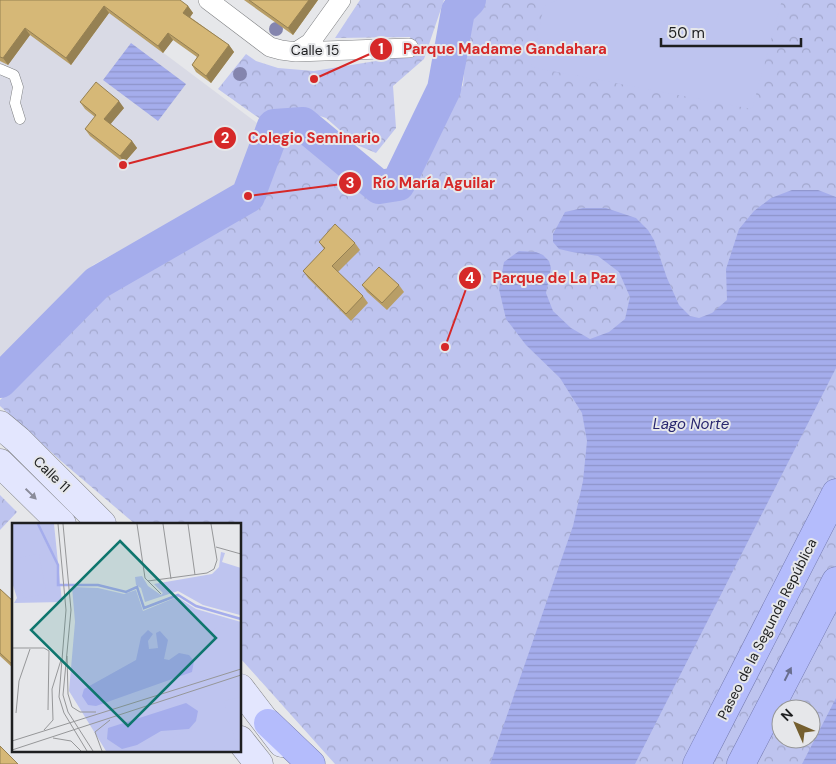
<svg xmlns="http://www.w3.org/2000/svg" width="836" height="764" viewBox="0 0 836 764" font-family="'DM Sans',sans-serif">
<style>
.built{fill:#d9dae5}
.park{fill:url(#park-crowns);fill-rule:evenodd}
.pitch{fill:#bec4ef}
.water{fill:url(#water-rules)}
.lines{fill:none;stroke-linecap:round;stroke-linejoin:round}
.river{stroke:#a5adec;stroke-width:34}
.service-casing{stroke:#7f8083;stroke-width:11}
.minor-casing{stroke:#7f8083;stroke-width:20}
.secondary-casing{stroke:#7f8083;stroke-width:29}
.trunk-casing{stroke:#747aaf;stroke-width:29}
.service{stroke:#fff;stroke-width:10}
.minor{stroke:#fff;stroke-width:19}
.secondary{stroke:#e3e6fe;stroke-width:28}
.trunk{stroke:#b4bcfc;stroke-width:28}
.tree{fill:#8485ae}
.wall{fill:#b89e66}
.shaded-wall{fill:#968153}
.building{fill:#d6b877;stroke:#968153}
.oneway{fill:#8a8c9a}
.oneway2{fill:#696e8e}
.labels{text-anchor:middle;dominant-baseline:central;stroke-width:4;stroke-linejoin:round;paint-order:stroke}
.street-label{font-size:14px;fill:#1e1f20;stroke:#e6e7ea}
.water-label{font-size:15px;font-style:italic;fill:#28266e;stroke:#e6e7ea}
.inset-river{fill:none;stroke:#a5adec;stroke-width:2.5}
.inset-road{fill:none;stroke:#969799;stroke-width:1}
.view{fill:#0f766e;fill-opacity:0.15;stroke:#0f766e;stroke-width:2.5}
.inset-edge{fill:none;stroke:#1e1f20;stroke-width:2.5}
.leader{fill:none;stroke:#d62828;stroke-width:2}
.callout-dot{fill:#d62828;stroke:#e6e7ea;stroke-width:2}
.mark-label{font-size:15px;text-anchor:middle;font-weight:bold;fill:#fff}
.callout-label{font-size:15px;text-anchor:middle;font-weight:bold;fill:#d62828;stroke:#e6e7ea;stroke-width:4;stroke-linejoin:round;paint-order:stroke}
</style>
<defs>
<pattern id="park-crowns" width="20" height="18" patternUnits="userSpaceOnUse" patternTransform="scale(1.25)"><rect width="20" height="18" fill="#bec4ef"/><path d="M2 6a3 3 0 1 1 6 0M12 15a3 3 0 1 1 6 0" fill="none" stroke="#a3a8cd"/></pattern>
<pattern id="water-rules" width="6" height="5" patternUnits="userSpaceOnUse" patternTransform="scale(1.25)"><rect width="6" height="5" fill="#a5adec"/><path d="M0 2.5h6" fill="none" stroke="#8e94ca"/></pattern>
</defs>
<rect width="100%" height="100%" fill="#e6e7ea"/>
<path class="built" d="M0,0L101,6L257,123L255,143L237,187L93,265L0,365Z"/>
<path class="park" d="M360,0H444L424,59L393,86L396,128L376,153L357,145L326,118L296,108L259,118L218,89L246,54L256,61L278,68L314,71L413,55L410,37L335,38Z
M485,0H836V764H335L240,658V524H135L61,461L0,406V400L107,295L247,209L264,189L282,140L301,138L376,194L402,199L463,85L469,20ZM781,709H811V739H781Z
M0,495L17,512L0,530Z"/>
<path class="pitch" d="M557,0H782L752,109L531,67L544,6Z"/>
<path class="water" d="M131,43L186,84L158,121L103,80Z
M792,190H818L836,197V368L635,764H490L573,526L583,481L587,441L582,413L560,378L526,345L506,319L499,289L504,262L519,251L536,252L543,255L549,261L551,268L546,293L553,311L571,328L590,339L609,332L625,319L630,297L619,272L598,256L572,252L559,249L553,242V234L565,212L583,208H606L636,218L648,230L654,240L667,278L679,305L690,316L699,318L712,313L727,300L726,269L739,229L754,211L771,198Z
M836,698V764H802Z"/>
<g class="lines">
<path class="river" d="M0,381L97,283L248,196L274,126L303,124L379,187L398,184L444,89L458,11L469,0"/>
<defs>
<path id="service" d="M0,69L14,75L18,87L15,103L20,119"/>
<path id="minor" d="M208,0L270,47L281,50L296,52L409,48
M296,52L310,43L341,0"/>
<path id="secondary" d="M0,425L18,440L102,524
M0,463L62,524
M240,688L282,743
M240,740L259,764"/>
<path id="trunk" d="M268,723L311,764
M697,764L836,493
M741,764L836,581"/>
</defs>
<use href="#service" class="service-casing"/>
<use href="#minor" class="minor-casing"/>
<use href="#secondary" class="secondary-casing"/>
<use href="#trunk" class="trunk-casing"/>
<use href="#service" class="service"/>
<use href="#minor" class="minor"/>
<use href="#secondary" class="secondary"/>
<use href="#trunk" class="trunk"/>
</g>
<g class="tree">
<circle cx="276" cy="29" r="7"/>
<circle cx="240" cy="74" r="7"/>
</g>
<path class="wall" d="M0,0L188,6L193,13L190,17L229,45L234,52L211,83L196,72L192,65L197,57L173,40L163,53L109,13L71,65L30,35L8,65L0,61Z
M244,0H318L293,35Z
M80,102L124,108L110,124L132,141L137,148L124,163L90,136L85,129L95,117L85,109Z
M319,242L355,243L360,250L338,272L363,296L368,303L351,321L308,278L303,271L324,249Z
M362,285H399L404,292L387,310L367,292Z
M0,589L14,602V669L0,656Z"/>
<path class="shaded-wall" d="M309,0H318L293,35L288,28Z
M104,6L109,13L71,65L66,58Z
M188,6L193,13L188,20L183,13Z
M25,28L30,35L8,65L3,58Z
M168,33L173,40L163,53L158,46Z
M229,45L234,52L211,83L206,76Z
M119,101L124,108L109,126L104,119Z
M132,141L137,148L124,163L120,156Z"/>
<path class="building" d="M0,0H180L188,6L183,13L229,45L206,76L192,65L199,55L168,33L158,46L104,6L66,58L25,28L3,58L0,57Z
M249,0H309L288,28Z
M96,82L119,101L104,119L132,141L120,156L85,129L96,115L80,102Z
M335,224L355,243L332,266L363,296L346,314L303,271L325,248L319,242Z
M379,267L399,285L382,303L362,285Z
M0,589L14,602V666L0,653Z
M0,746L18,764H0Z"/>
<defs><path id="oneway-solid" d="M-6-.8H1V-3.2L6.5 0L1 3.2V.8H-6Z" transform="scale(1.25)"/></defs>
<use class="oneway" href="#oneway-solid" transform="translate(31 494) rotate(44)"/>
<use class="oneway2" href="#oneway-solid" transform="translate(788 674) rotate(-63)"/>
<g class="labels">
<g class="street-label">
<text x="315" y="50">Calle 15</text>
<text transform="translate(52 474) rotate(44)">Calle 11</text>
<text transform="translate(767 629) rotate(-63)">Paseo de la Segunda República</text>
</g>
<g class="water-label">
<text x="691" y="424">Lago Norte</text>
</g>
</g>
<g transform="translate(12 523)">
<rect width="229" height="229" fill="#e6e7ea"/>
<path d="M0,1H42L50,79L2,80L5,75L0,59ZM209,29L213,30L210,39L229,45L228,92L191,82L166,68L133,79L129,65L124,62L123,54L130,53L136,63L149,72L151,70L142,61L200,51L207,44ZM60,64L86,65L112,71L124,67L131,88L165,74L184,86L229,99V228H94L57,168L63,99Z" fill="#bec4ef"/>
<path d="M0,1H10L5,16L0,22ZM27,31L35,71L11,75L4,35ZM170,82L202,93L213,100L182,118L161,87ZM229,174V216L223,217L212,178ZM184,204L202,220L203,228H132Z" fill="#bec4ef"/>
<path d="M136,107L141,111L136,118L137,126L146,125L144,110L148,108L156,117L152,136L157,137L167,130L177,132L182,138L180,149L84,183L76,182L70,173L72,166L124,137L129,114ZM174,180L186,188L184,198L177,206L149,208L125,222L110,226L95,216L96,205Z" fill="#a5adec"/>
<path class="inset-river" d="M26,1L46,42V62H86L114,69L125,64L132,85L166,72L184,83L229,96"/>
<path class="inset-road" d="M46,1L54,87L47,174L52,190L75,228M51,1L59,87L51,172L56,189L81,228M125,1L133,55L149,71M151,1L159,56M176,1L183,52M204,24L229,31M136,58L195,50L202,46L205,37L199,1M0,125H32L37,128L36,187M55,133L56,171L60,184L68,189H84M4,190L7,158L18,126M32,207L41,197L40,166L49,137M41,215L59,218L69,228M0,218L229,146M0,227L229,152M90,228L83,209L98,197"/>
<path class="view" d="M108,18L204,115L116,203L19,107Z"/>
<rect width="229" height="229" class="inset-edge"/>
</g>
<path class="leader" d="M314 79L381 49M123 165L225 138M248 196L350 183M445 347L470 278"/>
<g class="callout-dot">
<circle cx="314" cy="79" r="5"/>
<circle cx="123" cy="165" r="5"/>
<circle cx="248" cy="196" r="5"/>
<circle cx="445" cy="347" r="5"/>
<circle cx="381" cy="49" r="12"/>
<circle cx="225" cy="138" r="12"/>
<circle cx="350" cy="183" r="12"/>
<circle cx="470" cy="278" r="12"/>
</g>
<g class="mark-label">
<text x="381" y="54">1</text>
<text x="225" y="143">2</text>
<text x="350" y="188">3</text>
<text x="470" y="283">4</text>
</g>
<g class="callout-label">
<text x="505" y="54">Parque Madame Gandahara</text>
<text x="314" y="143">Colegio Seminario</text>
<text x="434" y="188">Río María Aguilar</text>
<text x="554" y="283">Parque de La Paz</text>
</g>
<g transform="translate(796 724) rotate(315)"><circle r="24" fill="#e6e7ea" stroke="#969799"/>
<path d="M0-4L9 19L0 12L-9 19Z" fill="#755f2f"/>
<text y="-8" font-size="14" font-weight="bold" text-anchor="middle" fill="#1e1f20">N</text>
</g>
<path d="M661 38v8h140v-8" fill="none" stroke="#1e1f20" stroke-width="2.5"/>
<text x="668" y="38" font-size="15" fill="#1e1f20" stroke="#e6e7ea" stroke-width="4" paint-order="stroke">50 m</text>
</svg>
